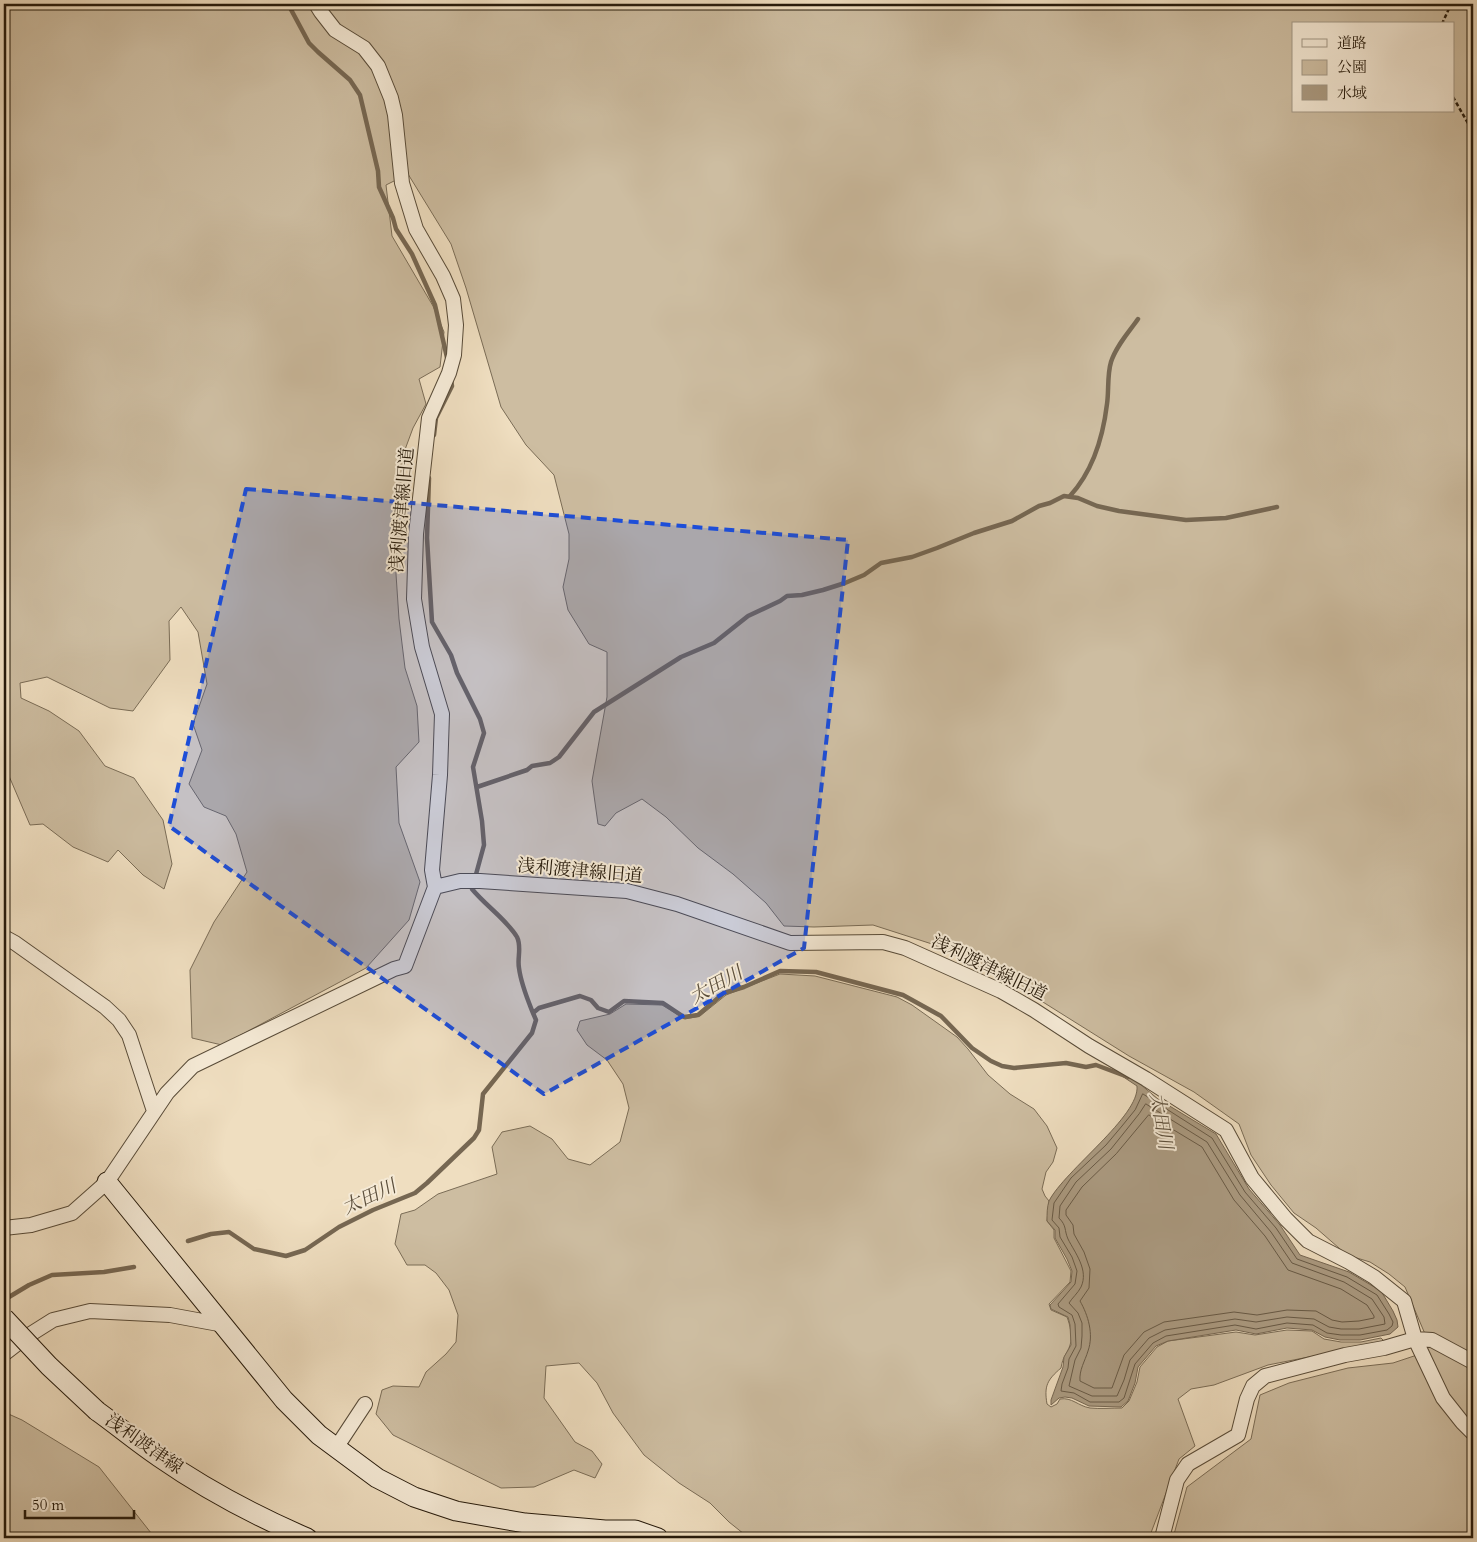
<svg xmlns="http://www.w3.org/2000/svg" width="1477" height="1542" viewBox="0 0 1477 1542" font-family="Cardo,'Noto Serif JP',serif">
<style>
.green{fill:#cdbda1;stroke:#7a6c56;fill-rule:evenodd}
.water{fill:#ab9b82;stroke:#766752}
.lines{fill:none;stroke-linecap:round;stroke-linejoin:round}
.shore{stroke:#685a46;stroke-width:1}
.stream{stroke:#766752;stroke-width:4.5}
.street-casing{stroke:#584b38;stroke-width:16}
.secondary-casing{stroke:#261a0b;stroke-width:21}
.path{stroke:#261a0b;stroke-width:2.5;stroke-dasharray:4 2.5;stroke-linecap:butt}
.street{stroke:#f5ead6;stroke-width:14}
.secondary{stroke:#f5ead6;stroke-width:19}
.secondary-bridge-casing{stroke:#261a0b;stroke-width:21;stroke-linecap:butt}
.secondary-bridge{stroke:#f5ead6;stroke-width:19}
.marked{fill:#1d4ed8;fill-opacity:0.2;stroke:#1d4ed8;stroke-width:4;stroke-dasharray:10 6;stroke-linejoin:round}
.labels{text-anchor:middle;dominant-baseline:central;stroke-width:4;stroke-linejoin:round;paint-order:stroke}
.street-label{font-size:18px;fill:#261a0b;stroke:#f5ead6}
.water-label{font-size:19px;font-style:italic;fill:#5b4e3b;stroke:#f5ead6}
</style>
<rect width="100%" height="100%" fill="#efdec0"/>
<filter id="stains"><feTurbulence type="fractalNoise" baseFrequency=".004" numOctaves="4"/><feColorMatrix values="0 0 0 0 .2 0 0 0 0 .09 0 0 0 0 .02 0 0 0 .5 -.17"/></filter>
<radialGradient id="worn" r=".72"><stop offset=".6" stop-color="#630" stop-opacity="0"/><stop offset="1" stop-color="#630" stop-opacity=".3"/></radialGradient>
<path class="green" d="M4,4H1473V1538H1173L1187,1487L1251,1439L1260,1395L1289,1383L1348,1368L1393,1363L1417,1355L1428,1341L1405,1287L1389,1274L1370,1262L1347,1255L1316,1228L1294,1213L1271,1185L1251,1155L1239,1124L1194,1092L1129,1056L1019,987L932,944L873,925L814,927L784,926L766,903L733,874L698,848L666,817L642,799L616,813L605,826L598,824L592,781L607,697V652L589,644L568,610L563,587L569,559V534L554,475L526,445L501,407L466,288L451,244L408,174L386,185L392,236L433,306L444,332L440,367L419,379L426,404L413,428L403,455L397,532L396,574L399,619L405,668L417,706L419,742L396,767L399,823L420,882L409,920L366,968L222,1045L192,1038L190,970L214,922L247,872L236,834L226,816L204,807L189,784L202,750L193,724L207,684L198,632L181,607L169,621L170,660L133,711L110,708L47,677L20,683L21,698L49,711L79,731L105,766L134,778L163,820L172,864L164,889L143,875L118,850L108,862L73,847L43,824L30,825L9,776L4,768ZM1293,24H1453V111H1293Z
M780,974L815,976L897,997L912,1005L957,1037L968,1049L988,1075L1010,1094L1034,1109L1047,1126L1057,1148L1053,1162L1046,1172L1042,1189L1045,1196L1049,1201L1047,1221L1054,1230V1238L1071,1271L1070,1282L1049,1304L1051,1310L1067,1317C1070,1325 1073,1337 1070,1345C1067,1355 1063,1355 1061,1368C1047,1380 1044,1386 1047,1404L1051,1407L1057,1404L1060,1399C1072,1397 1078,1406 1090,1408C1100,1409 1112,1408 1122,1408L1129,1401L1137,1382L1140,1367L1157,1347L1168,1341L1236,1332L1255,1335L1287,1330L1312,1331L1324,1339L1341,1342H1361L1381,1338L1385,1342L1268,1365L1214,1385L1191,1389L1178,1399L1195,1446L1179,1459L1149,1538H749L729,1522L710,1503L679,1483L644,1455L613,1413L597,1383L579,1363L546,1366L544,1398L575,1442L592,1451L602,1464L595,1478L574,1470L534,1487L501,1488L393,1435L376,1414L382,1390L393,1386L419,1387L426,1372L446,1354L456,1342L458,1315L449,1290L436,1273L425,1265H407L395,1244L401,1214L415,1210L438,1194L497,1174L492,1147L502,1132L530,1126L552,1139L568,1159L590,1165L620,1142L629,1108L623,1084L607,1060L587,1045L577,1030L580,1021L610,1014L626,1004L662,1005L685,1019L700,1016L726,995Z
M4,1412L22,1420L99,1467L155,1538H4Z"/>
<path class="water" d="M1125,1073L1140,1080V1084L1158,1099L1216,1134L1249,1189L1280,1225L1300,1255L1349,1272L1381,1291L1393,1311L1397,1320L1398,1327L1390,1334L1360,1340H1340L1325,1337L1312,1330L1287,1328L1256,1334L1236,1330L1168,1341L1156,1346L1138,1367L1135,1383L1128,1401L1121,1407L1089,1406L1072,1398L1065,1397L1059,1398L1051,1405V1400L1063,1367L1064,1357L1071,1345L1070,1325L1068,1317L1051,1309L1050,1305L1071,1282L1072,1271L1067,1259L1055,1238V1230L1047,1221C1047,1214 1047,1207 1049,1201C1065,1170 1140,1116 1137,1086L1122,1076Z"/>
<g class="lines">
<path class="shore" d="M1143,1094L1212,1138L1245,1192L1276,1228L1297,1259L1347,1277L1377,1295L1389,1314L1393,1322L1392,1326L1387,1330L1360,1335H1341L1327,1333L1313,1325L1287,1323L1256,1329L1235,1325L1166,1336L1153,1343L1135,1364L1124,1398L1119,1402H1090L1074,1393L1061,1391L1062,1384L1068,1368L1069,1359L1076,1346L1075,1324L1072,1315L1059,1307L1058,1304L1075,1284L1077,1271L1072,1257L1060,1237L1059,1228L1052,1220L1054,1203L1071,1178L1106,1145L1122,1126L1135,1110Z
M1146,1104L1207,1142L1240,1195L1271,1232L1292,1263L1344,1282L1372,1299L1384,1317L1385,1324L1359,1329H1341L1329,1327L1314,1319L1287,1317L1256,1322L1235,1319L1165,1330L1149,1338L1130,1360L1124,1380L1117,1396H1092L1069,1386L1075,1360L1081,1348L1082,1336V1323L1078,1313L1069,1303C1072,1298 1078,1293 1081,1287C1089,1270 1075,1253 1068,1239C1064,1230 1067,1226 1059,1218L1060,1206L1076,1182L1111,1149L1139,1114Z
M1149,1115L1202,1147L1234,1200L1265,1236L1288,1270L1341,1289L1367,1305L1374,1316V1318L1359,1321L1342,1322L1332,1320L1316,1311L1287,1310L1257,1315L1234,1312L1164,1322L1144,1332L1124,1355L1112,1388H1094L1080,1381C1079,1370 1085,1361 1088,1351C1094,1334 1088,1315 1080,1301L1089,1288L1090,1269L1084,1252L1074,1234L1073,1225L1066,1215V1210L1082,1187L1116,1154Z"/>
<path class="stream" d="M288,4L309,43L318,52L350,80L360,95L378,171L379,187L393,218L396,229L412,254L435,305L448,362
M434,435L436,418L452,386L451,379
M429,478L427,538L432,622L451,655L457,673L480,719L484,733L473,767L482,821L484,845L472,889C485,905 508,921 517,937C522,947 517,958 519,968C521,984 527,998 533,1013
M1070,496C1092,472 1103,437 1107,404C1109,391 1107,375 1111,362C1116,346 1129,332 1138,319
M477,787L527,770L532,766L550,763L559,757L594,712L681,657L714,643L748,616L780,601L787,596L802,595L823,590L845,583L864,575L881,563L912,557L937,548L974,533L1012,521L1039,506L1050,503L1064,496L1078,498L1097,506L1119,511L1186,520L1226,518L1277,507
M188,1241L211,1234L229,1232L254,1249L286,1256L305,1250L339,1227L373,1210L415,1193L427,1183L474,1138L479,1130L483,1094L532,1033L536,1020L533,1013L539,1008L580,996L591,1000L598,1008L609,1012L624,1001L663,1003L684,1017L698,1015L724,993L744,987L780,971L816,972L903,995L941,1016L972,1048L991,1061L1002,1066L1014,1068L1066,1063L1086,1067L1096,1065L1128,1077
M4,1300L29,1285L52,1275L104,1272L134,1267"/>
<defs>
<path id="street" d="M435,887L460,881H480L627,891L677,904L790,943L883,942L905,948L1001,991L1034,1010L1089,1046L1146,1079L1226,1130L1252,1178L1286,1219L1308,1241L1349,1262L1374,1277L1404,1301L1415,1339L1443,1398L1462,1422L1473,1433
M4,937L15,943L105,1007L119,1020L129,1035L154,1111
M4,1228L31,1225L72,1213L107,1182L167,1093L193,1066L394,969L405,966L435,887L432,870L440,775L442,714L422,647L414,599L416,534L429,418L449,373L454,355L456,325L453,299L443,276L416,229L402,183L395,115L391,98L378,66L364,48L335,30L321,12L316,4
M4,1354L26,1337L53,1320L90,1311L170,1315L224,1325
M336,1448L365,1404
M1162,1538L1177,1480L1188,1464L1238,1435L1247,1399L1253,1386L1265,1376L1345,1355L1384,1348L1415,1339L1432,1340L1473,1362"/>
<path id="secondary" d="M107,1182L284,1400L319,1435L377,1478L414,1497L456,1511L525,1523L605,1530H635L658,1538
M97,1411C118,1426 138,1443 159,1457C205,1489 256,1516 307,1538"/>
</defs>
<use href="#street" class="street-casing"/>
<use href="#secondary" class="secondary-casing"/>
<path class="path" d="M844,6L852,4
M1442,24L1451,4
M1453,97L1473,132"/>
<use href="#street" class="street"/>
<use href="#secondary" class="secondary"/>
<defs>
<path id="secondary-bridge" d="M4,1318L49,1366L97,1411"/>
</defs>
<use href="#secondary-bridge" class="secondary-bridge-casing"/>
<use href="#secondary-bridge" class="secondary-bridge"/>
</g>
<path class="marked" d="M246,489L848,540L804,948L544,1094L169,826Z"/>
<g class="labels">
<g class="street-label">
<text transform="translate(402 510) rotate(-85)">浅利渡津線旧道</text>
<text transform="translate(580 871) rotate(5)">浅利渡津線旧道</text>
<text transform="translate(989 968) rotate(26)">浅利渡津線旧道</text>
<text transform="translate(144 1444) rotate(35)">浅利渡津線</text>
</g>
<g class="water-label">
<text transform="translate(716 985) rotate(-29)">太田川</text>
<text transform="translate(1161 1121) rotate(80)">太田川</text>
<text transform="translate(369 1197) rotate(-25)">太田川</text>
</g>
</g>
<rect width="1477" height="1542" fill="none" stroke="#efdec0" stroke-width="20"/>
<rect x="5" y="5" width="1467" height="1532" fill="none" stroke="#261a0b" stroke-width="2.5"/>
<rect x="10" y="10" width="1457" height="1522" fill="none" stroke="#261a0b"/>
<rect x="1292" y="22" width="162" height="90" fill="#f5ead6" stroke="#a29785"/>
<rect x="1302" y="39" width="25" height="8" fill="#f5ead6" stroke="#a29785"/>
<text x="1337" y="48" font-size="15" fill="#261a0b">道路</text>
<rect x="1302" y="60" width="25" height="15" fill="#cdbda1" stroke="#a29785"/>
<text x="1337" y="72" font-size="15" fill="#261a0b">公園</text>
<rect x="1302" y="85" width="25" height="15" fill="#ab9b82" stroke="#a29785"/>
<text x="1337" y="98" font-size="15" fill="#261a0b">水域</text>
<path d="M25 1510v8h109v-8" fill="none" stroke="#261a0b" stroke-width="2.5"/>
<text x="32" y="1510" font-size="15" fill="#261a0b" stroke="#f5ead6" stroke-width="4" paint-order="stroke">50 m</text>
<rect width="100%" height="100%" filter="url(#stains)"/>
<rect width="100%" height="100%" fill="url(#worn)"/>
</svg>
